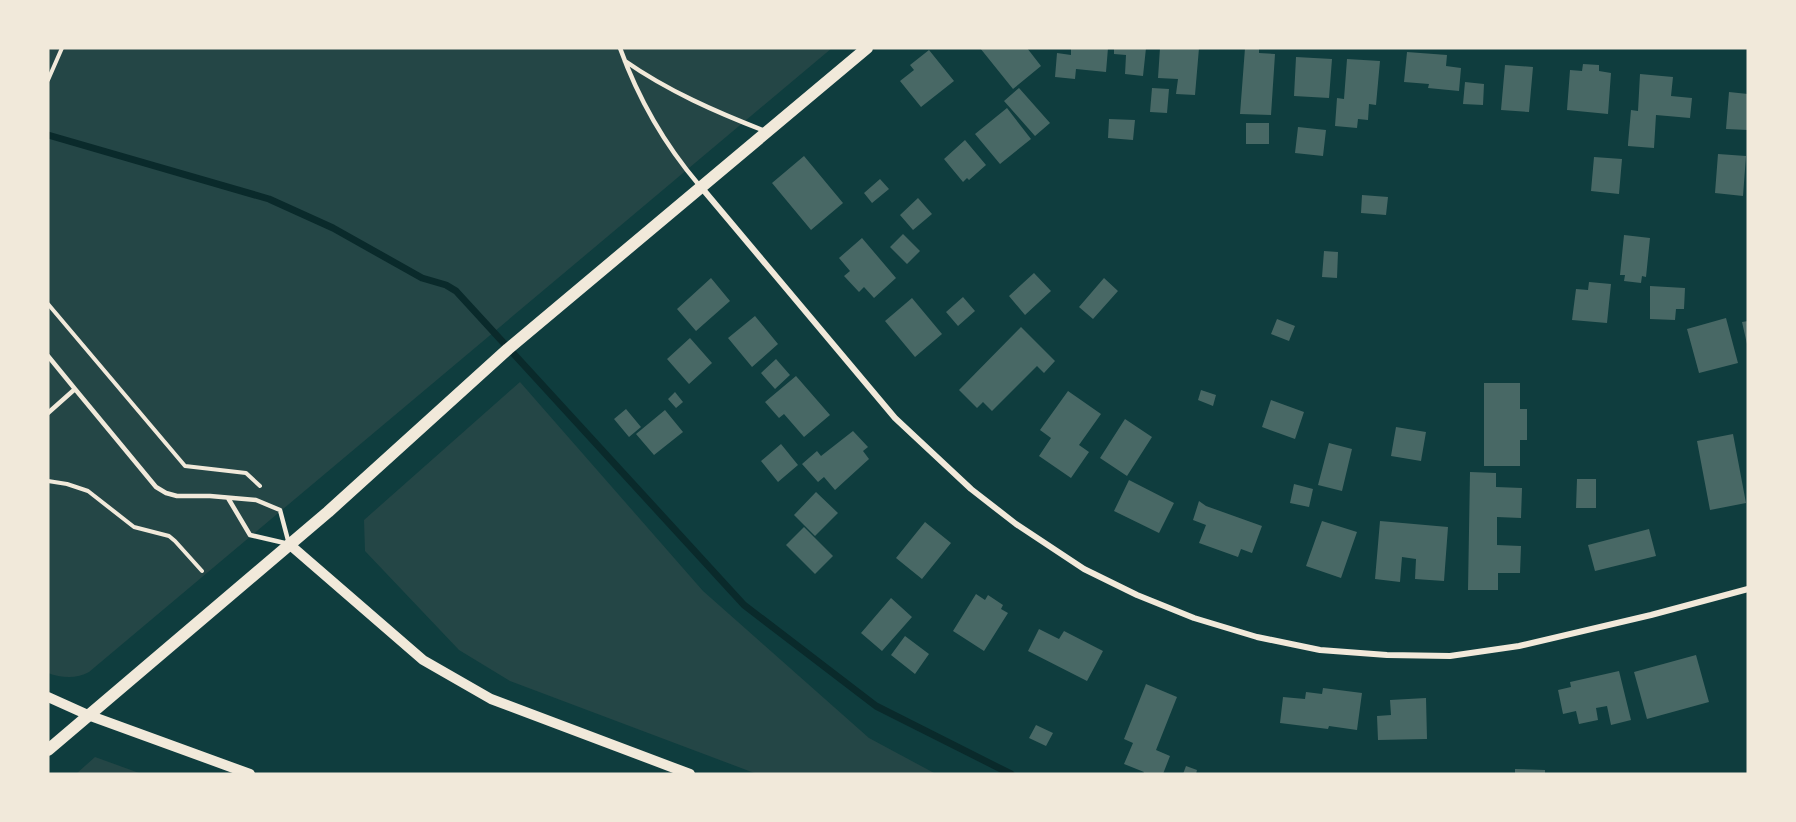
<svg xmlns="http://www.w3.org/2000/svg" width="1796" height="822" viewBox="0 0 1796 822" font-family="Mulish,sans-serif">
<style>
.green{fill:#244646}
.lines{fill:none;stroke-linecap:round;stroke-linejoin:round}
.stream{stroke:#0a2a2b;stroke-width:7}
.building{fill:#486865}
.path{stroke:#f1e9da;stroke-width:4}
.service{stroke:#f1e9da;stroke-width:4.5}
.minor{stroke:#f1e9da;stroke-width:6}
.tertiary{stroke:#f1e9da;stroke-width:10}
.secondary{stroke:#f1e9da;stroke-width:12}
</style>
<rect width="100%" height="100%" fill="#0f3d3e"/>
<path class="green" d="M48,48H832L89,672C77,679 61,678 48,673Z
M520,382L703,591L869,738L936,774H757L510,681L459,650L365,551L364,520Z
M95,757L142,774H76Z"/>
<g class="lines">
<path class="stream" d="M48,135L269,199L333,228L422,278L446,285L456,291L744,605L876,706L1011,774"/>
</g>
<path class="building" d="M980,48H1027L1041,66L1013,89Z
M1071,48H1108L1106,72L1076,69L1075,79L1055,77L1057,53L1071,55Z
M1114,48H1146L1143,76L1125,74L1126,55L1114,54Z
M1160,48H1199L1195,95L1176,94L1178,79L1158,78Z
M1245,48H1259V53L1275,54L1271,115L1240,114Z
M929,50L954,81L921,107L900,81L914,70L910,65Z
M1407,52L1447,55L1446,66L1461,68L1459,91L1428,88L1429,84L1404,82Z
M1296,57L1332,59L1329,98L1294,96Z
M1347,59L1380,61L1376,105L1369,104L1368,120L1358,119L1357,128L1335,126L1337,98L1344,99Z
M1583,64L1599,65V71L1611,73L1608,114L1567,110L1570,70L1582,71Z
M1505,65L1533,67L1529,112L1501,110Z
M1640,74L1673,77L1671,96L1692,98L1690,118L1656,115L1654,148L1628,146V144L1631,110L1638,111Z
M1465,82L1484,84L1483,105L1463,104Z
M1019,88L1050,123L1035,136L1004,101Z
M1152,88L1169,89L1167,113L1150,112Z
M1729,92L1748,94V130L1726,129Z
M1007,108L1031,139L1000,164L975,134Z
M1109,119L1135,120L1133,140L1108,138Z
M1246,123H1269V144H1246Z
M1298,127L1326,130L1323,156L1295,153Z
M965,140L986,165L969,180L967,178L963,182L944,159Z
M1718,154L1746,156L1743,196L1715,193Z
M804,156L843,203L811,230L772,183Z
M1594,157L1622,159L1619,194L1591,191Z
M880,179L889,189L872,203L864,193Z
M1362,195L1388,197L1386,215L1361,213Z
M918,198L932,214L913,230L900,215Z
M903,234L920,251L907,264L890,247Z
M1624,235L1650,238L1646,277L1642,276L1641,283L1624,281L1625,275H1620Z
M862,238L896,278L874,298L864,287L859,292L844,276L850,271L839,258Z
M1324,251L1338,252L1337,278L1322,277Z
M1034,273L1051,291L1025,315L1009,296Z
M711,278L730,301L696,331L677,309Z
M1104,278L1118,291L1093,319L1079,307Z
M1589,282L1611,284L1607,323L1572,320L1576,289L1588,290Z
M1650,286L1685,288L1684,309H1676L1675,320L1650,319Z
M963,297L975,311L958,326L946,312Z
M912,298L942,334L915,357L885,321Z
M755,316L778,344L752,367L728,338Z
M1726,318L1738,363L1699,373L1687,329Z
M1277,319L1295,326L1289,341L1271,334Z
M1748,321V344H1747L1742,322Z
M1021,327L1055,361L1044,373L1037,366L992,411L983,402L977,408L959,390Z
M690,338L712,363L689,384L667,359Z
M776,359L790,375L775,389L761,373Z
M796,376L830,415L804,437L784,414L779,418L765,402Z
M1484,383H1520V409H1527V440H1520V466H1484Z
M1201,390L1216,395L1213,406L1198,400Z
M1068,391L1101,414L1079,445L1089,452L1071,478L1039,456L1051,438L1040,430Z
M675,392L683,402L676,408L668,399Z
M1271,400L1304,412L1295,439L1262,427Z
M626,409L641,427L629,437L614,419Z
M665,410L683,432L654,455L636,434Z
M1125,419L1152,437L1127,476L1100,458Z
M1396,427L1426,432L1421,461L1391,456Z
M853,431L868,447L863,451L869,459L835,490L824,477L818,482L802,464L817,451L821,456Z
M1733,434L1746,503L1710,510L1697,441Z
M1329,443L1352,449L1342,491L1318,485Z
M781,444L798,465L778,482L761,461Z
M1470,472L1496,473V487L1522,488L1521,518L1497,517V545L1521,546L1520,573H1498V590H1468Z
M1577,479H1596V508H1576Z
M1129,480L1174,503L1159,533L1114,511Z
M1294,484L1313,489L1309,507L1290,503Z
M816,492L838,513L815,536L794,515Z
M1199,501L1206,506L1262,526L1252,553L1241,549L1238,557L1199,543L1206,525L1193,520Z
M1322,521L1357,532L1341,578L1306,566Z
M1380,521L1448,527L1444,581L1415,579L1416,559L1402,557L1400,582L1375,579Z
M925,522L951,543L922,579L896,558Z
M804,527L833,556L815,574L786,545Z
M1649,529L1656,556L1595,571L1588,545Z
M976,594L985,600L988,595L1003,605L1001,609L1008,613L984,651L953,631Z
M891,598L912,617L882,651L861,633Z
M1039,629L1059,639L1064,631L1103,651L1087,681L1028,651Z
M905,636L929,654L915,674L891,655Z
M1696,655L1709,702L1647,719L1634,672Z
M1619,671L1631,720L1611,725L1607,706L1596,708L1598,720L1579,724L1576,711L1563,714L1558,690L1571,687L1570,682Z
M1146,684L1177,697L1156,750L1170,756L1163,774H1143L1144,772L1124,764L1133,743L1124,739Z
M1323,688L1362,693L1357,730L1329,726L1328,729L1280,723L1283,697L1305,699L1306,692L1322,694Z
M1426,698L1427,739L1378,740L1377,716L1391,715L1390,700Z
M1036,725L1053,733L1046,746L1029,738Z
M1186,766L1197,770L1196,774H1183Z
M1515,769L1545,770V774H1515Z"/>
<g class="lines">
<path class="path" d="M48,80L62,48
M48,304L185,466L246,473L260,486
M48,481L67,484L88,491L134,527L169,536L175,541L202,571"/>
<path class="service" d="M620,48C638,98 665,145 699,185
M625,61C668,91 716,112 765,131
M48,356L75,389L48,413
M75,389L156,487L166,493L177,496H210L256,500L280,510L289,544L250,535L228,498"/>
<path class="minor" d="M701,187L895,418L971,489L1016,524L1084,569L1137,595L1194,618L1257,637L1320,650L1387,655L1450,656L1519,646L1651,615L1748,589"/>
<path class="tertiary" d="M289,544L423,660L491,699L690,774
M48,697L88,715L250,774"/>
<path class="secondary" d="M48,750L328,512L508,349L867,48"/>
</g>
<rect width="1796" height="822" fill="none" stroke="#f1e9da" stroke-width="99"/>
</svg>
